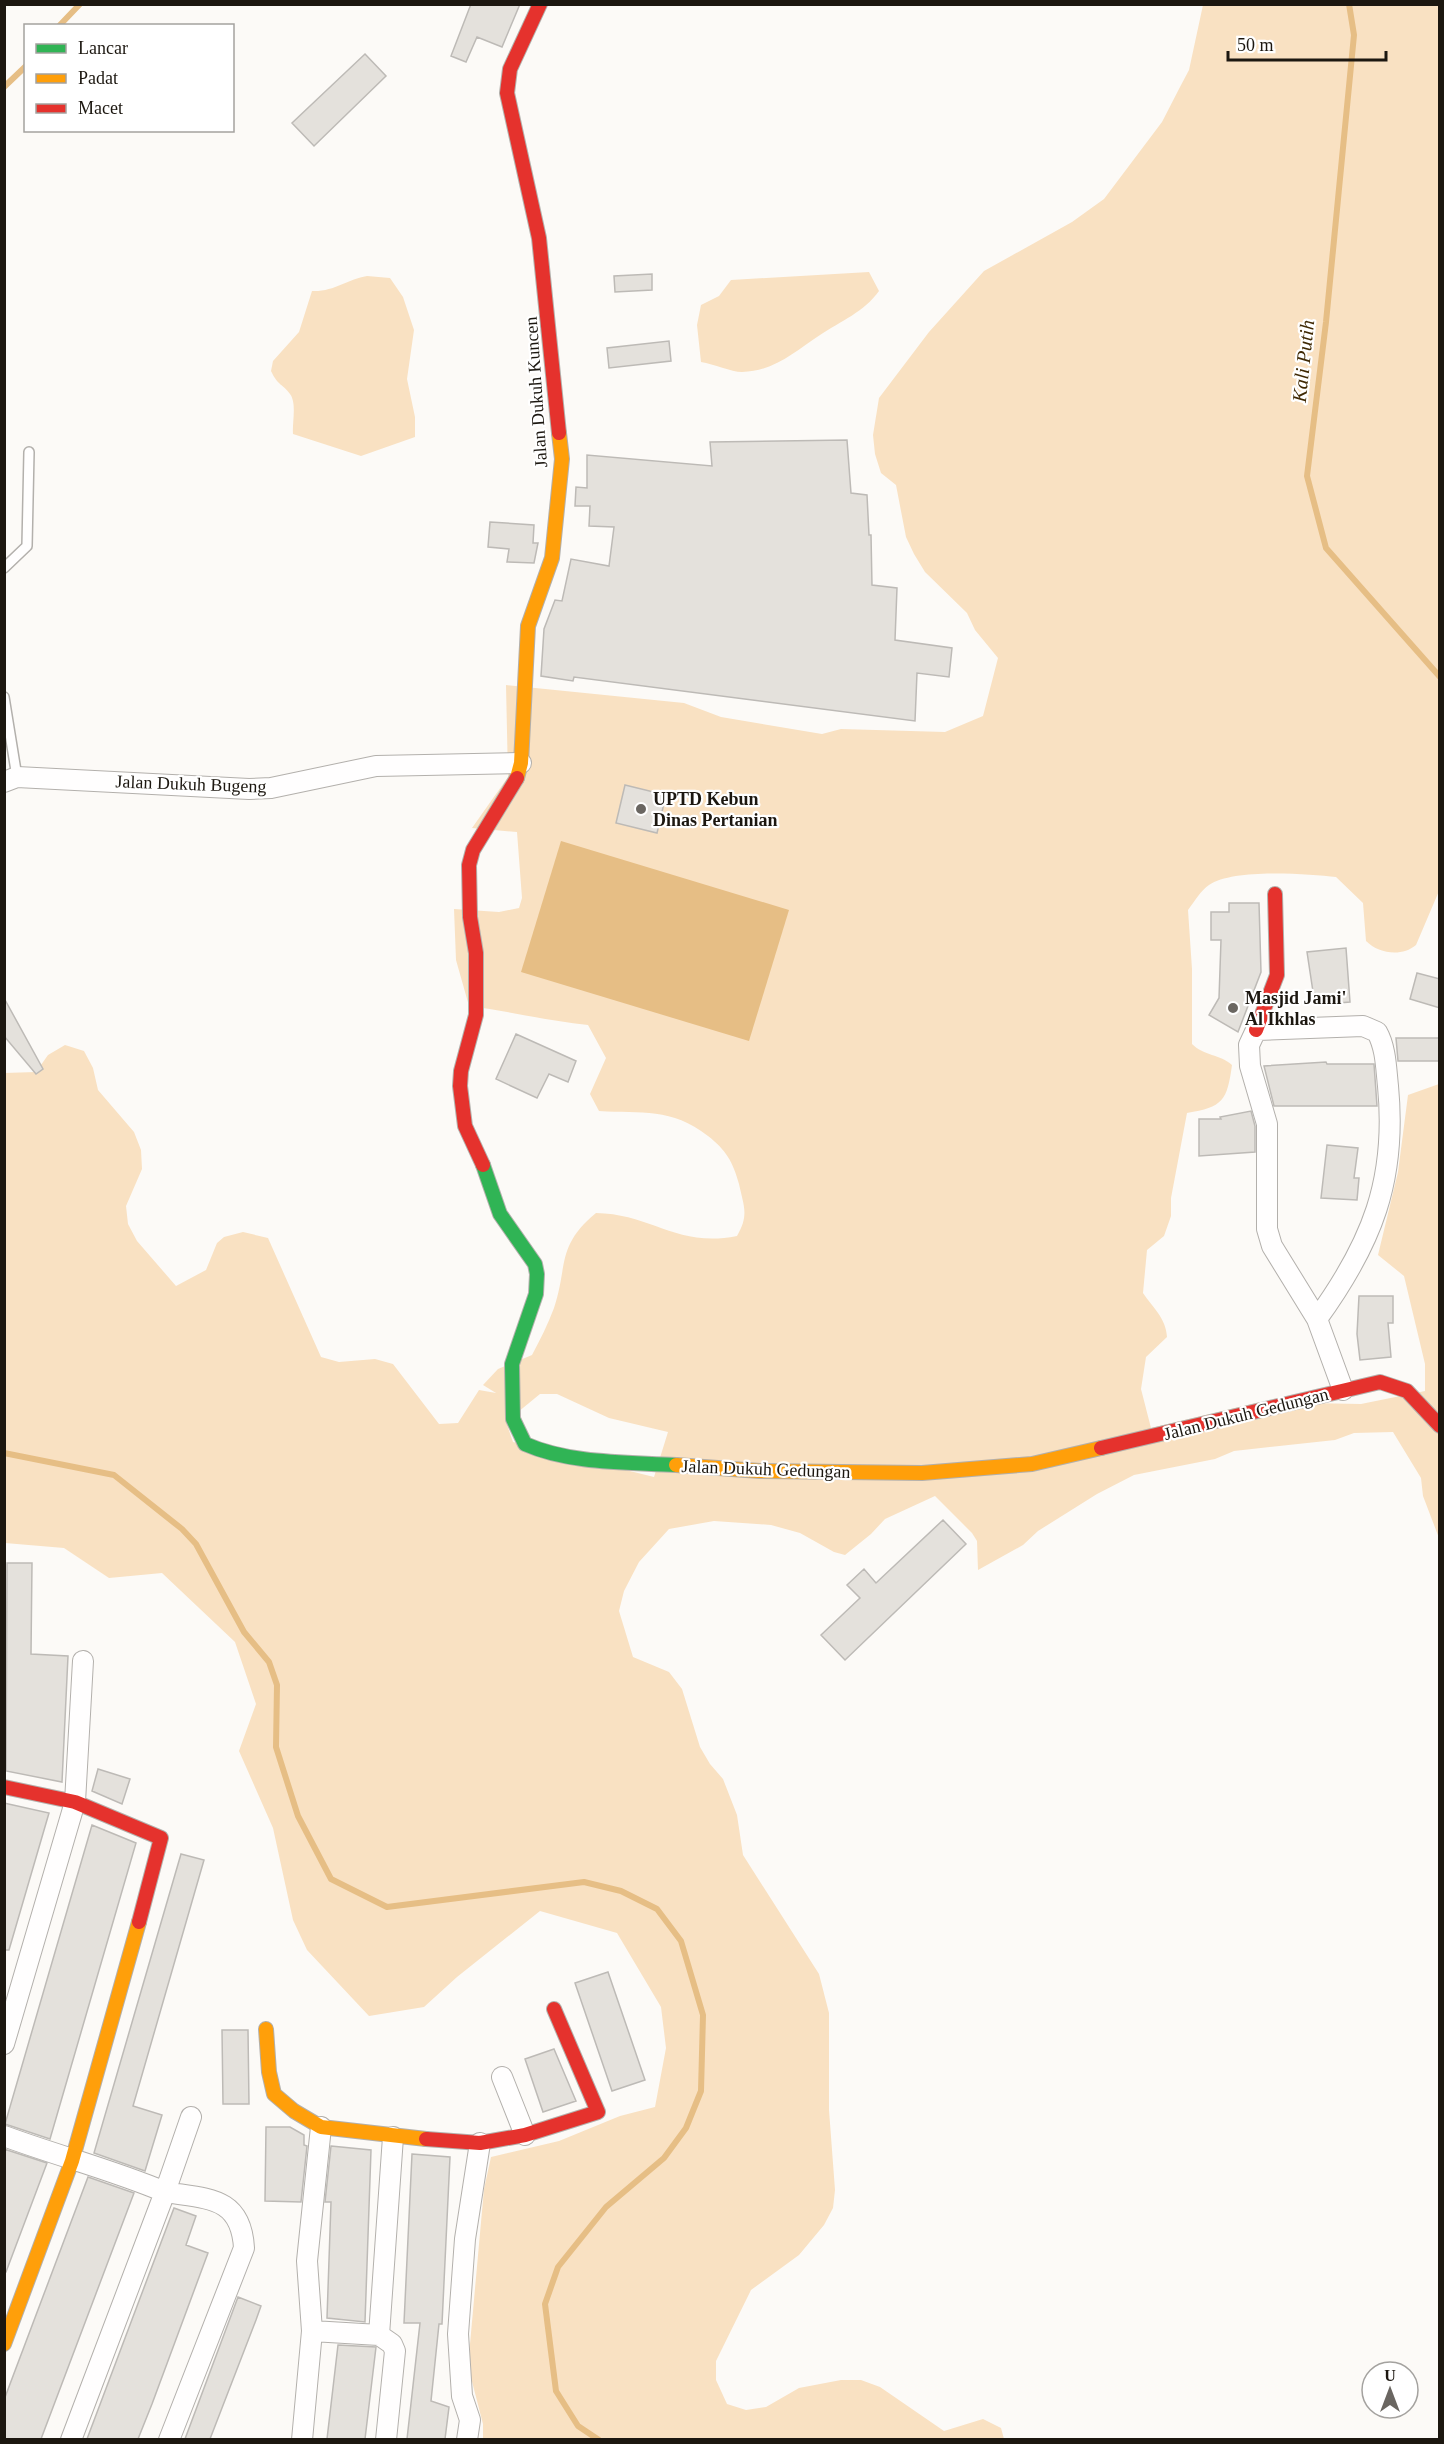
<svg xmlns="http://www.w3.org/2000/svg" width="1444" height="2444" viewBox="0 0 1444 2444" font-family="'Times New Roman',serif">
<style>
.green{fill:#f9e1c2;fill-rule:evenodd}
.water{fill:#e6be85}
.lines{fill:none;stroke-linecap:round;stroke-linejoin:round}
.stream{stroke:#e6be85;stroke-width:6}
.building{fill:#e4e1dc;stroke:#bdbab6;stroke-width:1.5}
.lane-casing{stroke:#b3b0ac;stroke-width:12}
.street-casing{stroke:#b3b0ac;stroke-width:22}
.fast-casing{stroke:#b3b0ac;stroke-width:16}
.slow-casing{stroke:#b3b0ac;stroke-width:16}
.jam-casing{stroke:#b3b0ac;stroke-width:16}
.lane{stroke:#fffefe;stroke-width:9}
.street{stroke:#fffefe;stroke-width:20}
.fast{stroke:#30b455;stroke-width:14}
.slow{stroke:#ff9f0a;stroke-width:14}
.jam{stroke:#e5322d;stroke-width:14}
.poi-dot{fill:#6a6661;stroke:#fff;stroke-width:2}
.labels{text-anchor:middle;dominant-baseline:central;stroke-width:4.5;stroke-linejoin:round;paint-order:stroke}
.street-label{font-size:18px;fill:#1c1710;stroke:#fff}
.poi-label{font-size:18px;font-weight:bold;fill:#1c1710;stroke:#fff;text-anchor:start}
.water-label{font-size:20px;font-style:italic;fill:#3f2904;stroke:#fff}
</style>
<rect width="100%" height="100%" fill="#fcfaf7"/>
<path class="green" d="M1203,5H1439V891L1416,945C1402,957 1379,954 1366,941L1363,903L1336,877C1307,874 1234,868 1209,885C1201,890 1194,902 1188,910L1192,969V1044C1204,1056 1220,1054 1232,1065C1227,1101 1223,1107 1187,1113L1171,1198V1216L1164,1236L1147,1250L1143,1293C1153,1308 1166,1318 1167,1337L1146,1357L1141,1389L1151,1428L1260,1402L1361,1404L1425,1391V1364L1404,1276L1378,1255L1398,1172L1408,1095L1439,1084V1538L1423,1496L1421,1478L1393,1432L1354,1433L1335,1440L1234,1451L1215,1459L1134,1475L1097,1494L1038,1531L1023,1545L978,1570L977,1541L972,1533L935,1496L885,1519L871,1534L845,1555L834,1552L800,1533L771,1525L714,1521L669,1529L639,1562L624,1591L619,1611L633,1657L669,1672L682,1689L700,1747L710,1764L723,1779L737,1815L743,1855L819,1974L829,2013V2110L835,2190L833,2208L824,2225L799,2255L751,2290L716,2361V2380L727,2404L746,2410L766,2407L799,2388L841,2380H861L880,2387L944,2431L983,2419L1001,2428L1004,2439H483V2424L468,2366L484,2189L491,2157L559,2141L620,2116L655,2107L666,2048L661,2007L617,1933L540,1911L457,1977L424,2007L369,2016L307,1950L293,1920L273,1828L239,1751L256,1704L235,1642L162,1573L109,1578L64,1548L5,1543L4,1073L36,1072L48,1055L65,1045L84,1051L93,1068L98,1090L134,1132L141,1150L142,1169L126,1206L128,1224L137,1241L176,1286L206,1270L217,1243L224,1237L243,1232L268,1238L321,1357L339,1362L375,1359L393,1364L439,1424L458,1423L479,1390L496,1393L483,1385L498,1369L532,1355C540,1340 548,1324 554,1308C568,1266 556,1246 596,1213C652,1214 677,1248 737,1236C749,1215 744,1207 739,1184C733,1162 726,1150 708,1136C671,1107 642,1114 599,1111L590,1094L606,1058L588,1025C548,1021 509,1011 469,1006L456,960L454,909L499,912L519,908L522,898L517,832L472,828L508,777L506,685L684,703L721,717L822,734L841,729L945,732L983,716L998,658L975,630L967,613L925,572L914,554L906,537L896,485L881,473L875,454L873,435L879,398L929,332L984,271L1072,222L1104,199L1162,122L1180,87L1189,70ZM540,1394H557L609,1418L668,1432L654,1477L513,1442L506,1422Z
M869,272L879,291C864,312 841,321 820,335C794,352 775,371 742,372C731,372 714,364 701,362L697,325L701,305L719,296L731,280Z
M367,276L390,278L403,297L414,330L407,379L415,417V437L361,456L293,434C292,423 297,403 290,394C283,384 278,386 271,371L273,361L299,332L312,291C334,292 348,279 367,276Z"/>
<path class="water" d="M561,841L789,910L749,1041L521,972Z"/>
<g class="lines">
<path class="stream" d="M1349,4L1354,35L1326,322L1307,476L1326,548L1440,677
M59,26L80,4
M4,87L26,66
M4,1453L114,1475L182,1529L196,1544L244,1632L269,1662L277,1685L276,1747L298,1816L331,1879L387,1907L584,1882L621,1891L657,1909L681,1941L703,2015L701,2091L686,2128L664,2158L606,2207L558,2267L545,2304L556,2391L578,2426L599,2440"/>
</g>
<path class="building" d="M471,4H520L502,47L477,37L466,62L451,56Z
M365,54L386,76L314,146L292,123Z
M652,274V290L615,292L614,276Z
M669,341L671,361L609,368L607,348Z
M847,440L851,493L867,495L869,535H871L872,585L897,588L895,640L952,648L949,677L917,673L915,721L574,677L573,681L541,676L544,629L555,600L562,601L571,559L609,566L614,527L589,526L590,506H575L576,487L587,488V455L712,466L710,442Z
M490,522L534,525L533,543H538L534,563L507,562L509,549L488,547Z
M625,785L666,795L657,833L616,823Z
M1229,903H1259L1261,972L1238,1032L1209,1015L1219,998L1221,940H1211V912H1229Z
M1346,948L1350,1002L1315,1005L1307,952Z
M1417,973L1440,979V1008L1410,999Z
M4,998L43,1069L36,1074L4,1036Z
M516,1034L576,1061L568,1082L549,1074L537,1098L496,1079Z
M1396,1038H1440V1061H1398Z
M1326,1062L1327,1064H1374L1377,1106H1274L1264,1066Z
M1251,1111L1255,1126V1152L1199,1156V1119H1221L1220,1117Z
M1327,1145L1358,1148L1354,1178H1359L1357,1200L1321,1198Z
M1359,1296H1393V1323H1388L1391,1357L1360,1360L1357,1334Z
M943,1520L966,1544L845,1660L821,1635L860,1598L847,1585L864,1569L876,1583Z
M7,1563H32L31,1654L68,1656L62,1782L6,1771Z
M98,1769L130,1779L122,1804L92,1791Z
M4,1803L49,1813L9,1950H4Z
M92,1825L136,1843L50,2139L5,2124Z
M181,1854L204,1860L133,2106L162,2115L145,2171L94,2153Z
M608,1972L645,2080L612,2091L575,1983Z
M222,2030H248L249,2104H223Z
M554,2049L576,2101L543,2112L525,2059Z
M266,2127H290L304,2135V2145L307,2146L301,2202L265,2201Z
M331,2146L371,2150L365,2322L327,2318L331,2202H325Z
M4,2149L47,2163L6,2272H4Z
M412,2154L450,2157L442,2324H439L431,2401L449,2407L445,2439H407L420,2323H404Z
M88,2177L134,2193L41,2439H4V2400Z
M174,2208L196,2216L186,2245L208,2253L152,2404L138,2439H87Z
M238,2297L261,2306L256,2320L210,2439H185Z
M338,2345L376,2347L365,2439H327Z"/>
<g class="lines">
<defs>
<path id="lane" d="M4,568L27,546L29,452
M4,697L17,777"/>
<path id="street" d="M4,782L17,777L249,789L271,788L376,766L521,763
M1317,1319C1372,1243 1397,1180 1388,1086C1386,1068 1386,1048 1377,1032L1363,1026L1256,1030L1249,1045L1250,1066L1267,1124V1229L1272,1246L1317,1319L1343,1390
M4,2044L75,1802L83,1661
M502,2077L525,2135
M4,2136C58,2156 113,2170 165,2192L71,2440
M312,2331L379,2335
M169,2440L244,2248C241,2196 207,2199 165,2192L191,2117
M302,2440L312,2331L307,2261L321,2127
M386,2440L395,2351L392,2344L379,2335L393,2137
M467,2440L470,2420L462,2396L458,2334L465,2239L480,2143"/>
<path id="fast" d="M483,1165L500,1214L535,1264L537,1274L536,1294L512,1364L513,1419L525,1444C570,1464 627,1462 676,1465"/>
<path id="slow" d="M517,778L521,763L528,626L552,558L562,459L559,433
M676,1465L760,1471L922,1473L1032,1464L1101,1448
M266,2029L269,2072L274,2094L294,2111L321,2127L426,2139
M4,2344L72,2161L139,1922"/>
<path id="jam" d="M540,4L510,69L507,93L539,238L559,433
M1256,1030L1277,975L1275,894
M483,1165L465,1126L460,1086L461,1071L476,1015V953L470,917L469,865L473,850L517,778
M1101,1448L1380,1382L1407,1391L1440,1426
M4,1787L75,1802L161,1838L139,1922
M426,2139L480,2143L525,2135L598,2112L554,2009"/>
</defs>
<use href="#lane" class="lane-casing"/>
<use href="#street" class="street-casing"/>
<use href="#fast" class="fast-casing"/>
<use href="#slow" class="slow-casing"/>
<use href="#jam" class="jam-casing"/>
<use href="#lane" class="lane"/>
<use href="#street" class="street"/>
<use href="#fast" class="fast"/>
<use href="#slow" class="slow"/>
<use href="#jam" class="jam"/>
</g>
<g class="poi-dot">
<circle cx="641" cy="809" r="6"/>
<circle cx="1233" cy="1008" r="6"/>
</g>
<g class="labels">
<g class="street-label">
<text transform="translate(536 392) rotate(-94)">Jalan Dukuh Kuncen</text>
<text transform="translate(191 784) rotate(2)">Jalan Dukuh Bugeng</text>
<text transform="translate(1246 1414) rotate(-14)">Jalan Dukuh Gedungan</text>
<text transform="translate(766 1469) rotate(2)">Jalan Dukuh Gedungan</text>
</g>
<g class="poi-label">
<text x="653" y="799">UPTD Kebun<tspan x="653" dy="21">Dinas Pertanian</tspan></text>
<text x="1245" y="998">Masjid Jami'<tspan x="1245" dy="21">Al Ikhlas</tspan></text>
</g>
<g class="water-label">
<text transform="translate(1303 361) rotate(-84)">Kali Putih</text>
</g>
</g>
<rect width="1444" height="2444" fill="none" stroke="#1c1710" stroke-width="12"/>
<rect x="24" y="24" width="210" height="108" fill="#ffffff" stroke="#a4a29f" stroke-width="1.5"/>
<rect x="36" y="44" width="30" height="9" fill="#30b455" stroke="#a4a29f" stroke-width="1.5"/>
<text x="78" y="54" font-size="18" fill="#1c1710">Lancar</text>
<rect x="36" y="74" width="30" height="9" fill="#ff9f0a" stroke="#a4a29f" stroke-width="1.5"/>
<text x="78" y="84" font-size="18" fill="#1c1710">Padat</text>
<rect x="36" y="104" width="30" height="9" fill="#e5322d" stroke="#a4a29f" stroke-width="1.5"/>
<text x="78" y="114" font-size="18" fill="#1c1710">Macet</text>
<g transform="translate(1390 2390)"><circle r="28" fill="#ffffff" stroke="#a4a29f" stroke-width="1.5"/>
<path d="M0-4.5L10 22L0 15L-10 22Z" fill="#6a6661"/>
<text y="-9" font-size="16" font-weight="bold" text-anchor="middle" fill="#1c1710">U</text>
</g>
<path d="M1228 51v9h158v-9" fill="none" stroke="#1c1710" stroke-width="3"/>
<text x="1237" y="51" font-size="18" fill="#1c1710" stroke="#ffffff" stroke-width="4.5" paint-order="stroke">50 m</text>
</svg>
